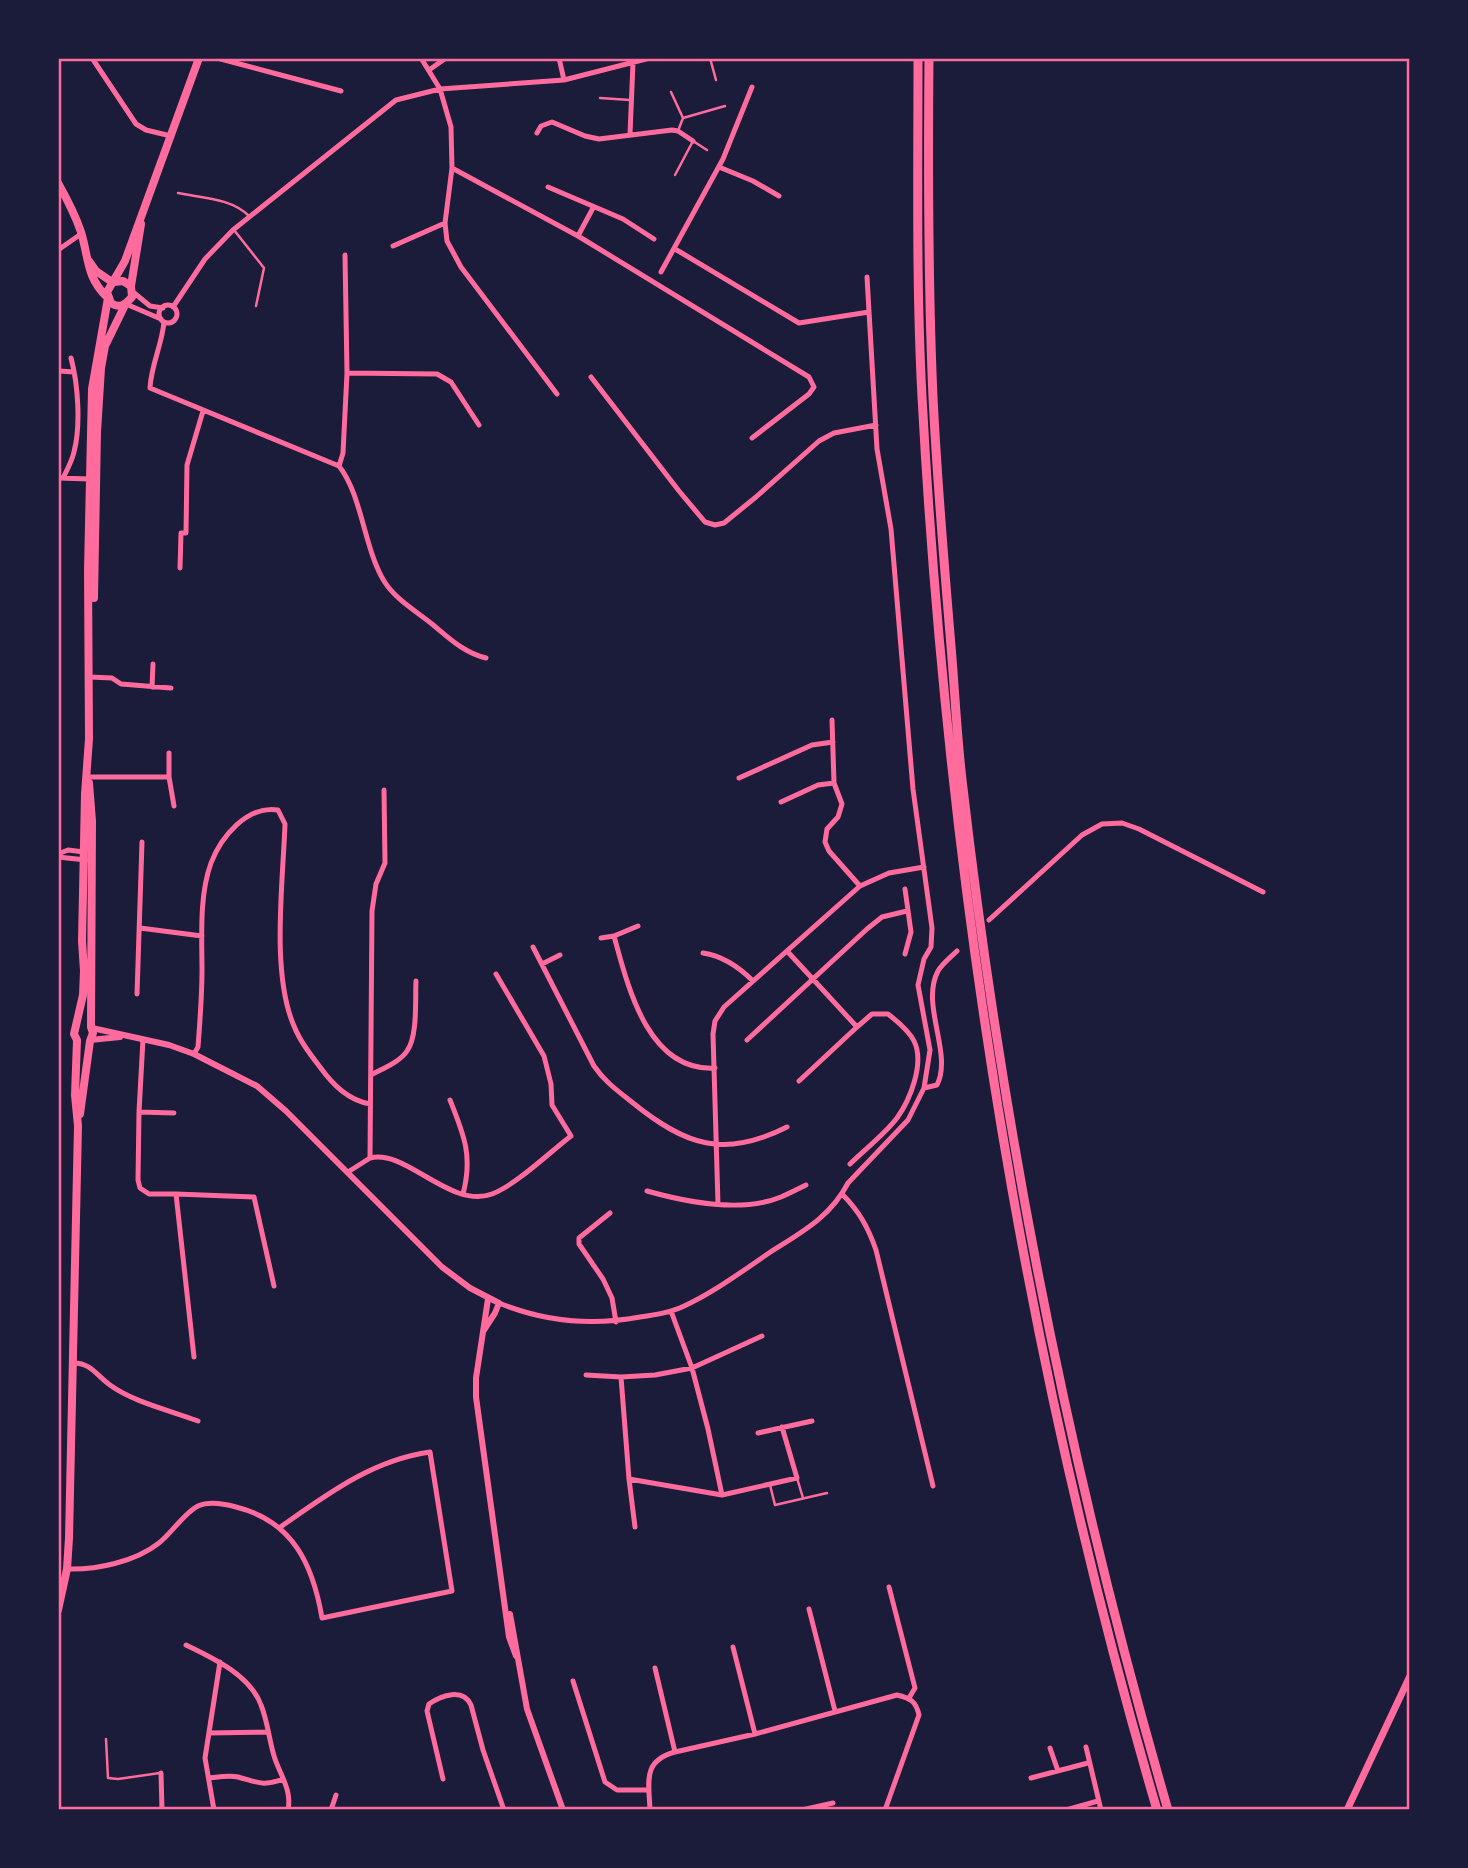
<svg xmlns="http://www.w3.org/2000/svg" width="1468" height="1868" viewBox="0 0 1468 1868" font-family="'Work Sans',sans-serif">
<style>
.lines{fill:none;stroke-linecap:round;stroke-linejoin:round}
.service{stroke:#ff6b9d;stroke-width:2.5}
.minor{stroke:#ff6b9d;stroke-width:5}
.tertiary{stroke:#ff6b9d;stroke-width:6}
.secondary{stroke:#ff6b9d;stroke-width:7}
.primary{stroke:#ff6b9d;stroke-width:8}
.trunk{stroke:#ff6b9d;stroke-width:9}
.neatline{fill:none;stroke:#ff6b9d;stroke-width:2.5}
</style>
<rect width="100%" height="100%" fill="#1b1b3a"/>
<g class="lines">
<path class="service" d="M710,58L716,80
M671,92L683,118L678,131
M600,98L630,100
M683,118L725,106
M675,175L693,141L707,150
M178,193C202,198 231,198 249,216
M234,230L264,268L256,306
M797,1478L803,1498
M770,1485L775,1505L827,1493
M106,1739L108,1778L118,1779L160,1773"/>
<path class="minor" d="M92,58L136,124L146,130L171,136
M217,58L341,91
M421,58L440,89L451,127L452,168L445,223L447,241L461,267L557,394
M559,58L564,80
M429,70L446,58
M537,133L541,126L552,122L585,136L599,139L672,130L678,131L693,141
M630,134L633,63
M719,167L753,181L779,196
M452,168L578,236L809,377L814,387L809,394L752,438
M548,187L623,219L654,239
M578,236L593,208
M393,246L445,223
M675,249L799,323L869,312
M58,250L81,234
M661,272L723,159L752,87
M133,292L150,306L163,308
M126,304L161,319
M159 314a9 9 0 1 1 18 0a9 9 0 1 1-18 0Z
M173,307L205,259L233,230L396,100L440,89L564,80L650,58
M164,322C162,345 151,365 150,388L339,466C362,495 364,548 384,581C395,599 416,611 432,624C449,638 464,653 486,658
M59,371L74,372
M347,373L437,374L451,382L479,425
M591,377L679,491L705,522L715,525L724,523L756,497L819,441L834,433L876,425
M339,466L343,453L347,373L345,255
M58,478L90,479
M63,478C67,470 72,461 74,452C81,425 78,384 71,358
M180,568L181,533H186L187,465L203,411
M90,677L112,678L121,684L171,688
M152,687L153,664
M832,720L834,783L842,804L838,817L827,829L825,842L829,851L860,886
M169,753V777L174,806
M88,777H169
M739,778L812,745L833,742
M781,802L818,785L834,783
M58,854L68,850L84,852
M58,857L86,860
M905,889L911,932L905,954
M989,920L1082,835L1102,824L1122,823L1139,829L1263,892
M638,926L614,936C628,987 648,1072 715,1068
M140,928L202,936
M601,938L614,936
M533,947L594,1066C605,1082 618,1091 633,1103C685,1145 724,1159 787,1127
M787,951L857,1027L872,1014H888C897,1021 909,1031 914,1041C925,1063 910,1100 897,1118C884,1135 865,1149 850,1164
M703,953C723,956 739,967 753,981
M542,964L560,955
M137,994L142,842
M143,1039L139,1112L138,1180L140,1188L149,1194H176L194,1357
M747,1040L867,929L882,917L907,911
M194,1054L198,1047C200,1021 202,996 202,971C202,937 199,896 211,863C221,837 247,805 278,810L285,824C283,883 271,973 294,1026C300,1041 310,1054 320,1067C333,1085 348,1100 370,1104
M371,1075C382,1069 400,1062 407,1051C418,1036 415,999 416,981
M799,1081L857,1027
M924,1088L937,1085C953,1053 920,1005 938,971C942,964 951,957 957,951
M450,1100C464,1135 473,1156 463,1194
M139,1112L174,1113
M370,1158C405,1148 451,1210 492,1194C516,1185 550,1152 571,1136L552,1105L551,1084L544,1056L496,974
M348,1172L370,1158L372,911L376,884L385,863L384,790
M647,1191C686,1202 742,1213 781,1197C790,1193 798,1189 806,1185
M176,1194L254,1197L274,1286
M842,1194C859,1211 868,1227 876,1250L933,1486
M718,1204L713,1034L715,1021L724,1007L860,886L889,873L924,867
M610,1213L579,1238V1244L603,1279L612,1298L616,1322
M499,1303C545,1322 591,1326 640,1317C655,1315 669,1313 682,1307C713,1293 741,1272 769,1253C800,1233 830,1218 848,1183L908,1120L924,1088L930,1050L918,985L924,959L931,947L932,928L913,789L891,529L877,449L867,277
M671,1311L692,1368L708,1429L722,1495
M762,1336L692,1368L655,1375L621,1377L629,1479L722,1495L797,1478L782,1427
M74,1363C91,1363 97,1376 110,1385C133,1402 172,1411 198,1421
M586,1375L621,1377
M758,1433L812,1421
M629,1479L635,1527
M67,1569C96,1570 135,1562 159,1543C171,1534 185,1512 198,1506C209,1501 225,1504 236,1507C293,1521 313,1565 322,1618L452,1591L430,1452C372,1460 326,1495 279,1528
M889,1587L915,1688L909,1698
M809,1609L835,1711
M186,1645C213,1658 250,1675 261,1705C268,1722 269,1741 275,1759C281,1776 292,1791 288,1810
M733,1647L755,1734
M573,1681L605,1782L617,1790H648
M209,1733L268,1732
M1086,1747L1101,1810
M1050,1748L1058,1771
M675,1752L755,1734L897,1695C910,1698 916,1701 919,1715L885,1810
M161,1773L162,1810
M209,1778C218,1777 229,1775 238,1777C257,1782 263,1787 283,1779
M1031,1778L1088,1763
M443,1779L427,1711L429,1704C442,1695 463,1688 471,1705L483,1750L504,1810
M214,1810L205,1758L220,1662
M331,1810L336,1795
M650,1810C649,1782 642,1761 675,1752L655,1668
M802,1810L833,1803
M1066,1810L1098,1801"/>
<path class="tertiary" d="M92,1028L169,1045L194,1054L257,1086L286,1111L442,1267L470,1288L499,1303L495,1313L484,1330
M90,1040L120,1037
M488,1299L476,1378V1397L509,1637L516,1656
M510,1614L527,1709L563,1810"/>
<path class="secondary" d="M1347,1810L1410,1676"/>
<path class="primary" d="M58,183C67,199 75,214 81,232C89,258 86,277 107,297
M89,261L96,271L112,282
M114,282L123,281L131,286L132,297C125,305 120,309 111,303L107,292L125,261L199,58
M131,286L141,224
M94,598L97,432L101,368L105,346L125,305
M80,1114L90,1041L93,1033L91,1027L92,821L89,783
M58,1610L67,1569L69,1538L78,1126L75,1095L77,1040L74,1034L83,995L84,971L82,941L85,794L89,739L88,570L92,389L108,298"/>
<path class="trunk" d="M918,58C918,171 916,284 922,397C948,878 1021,1347 1157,1810
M929,58C928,171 928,284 933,397C937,480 944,563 951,646C955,693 957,741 963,788C1003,1134 1071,1476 1168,1810"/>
</g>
<rect width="1468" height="1868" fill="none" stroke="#1b1b3a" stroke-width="119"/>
<rect x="60" y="60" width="1348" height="1748" class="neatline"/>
</svg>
